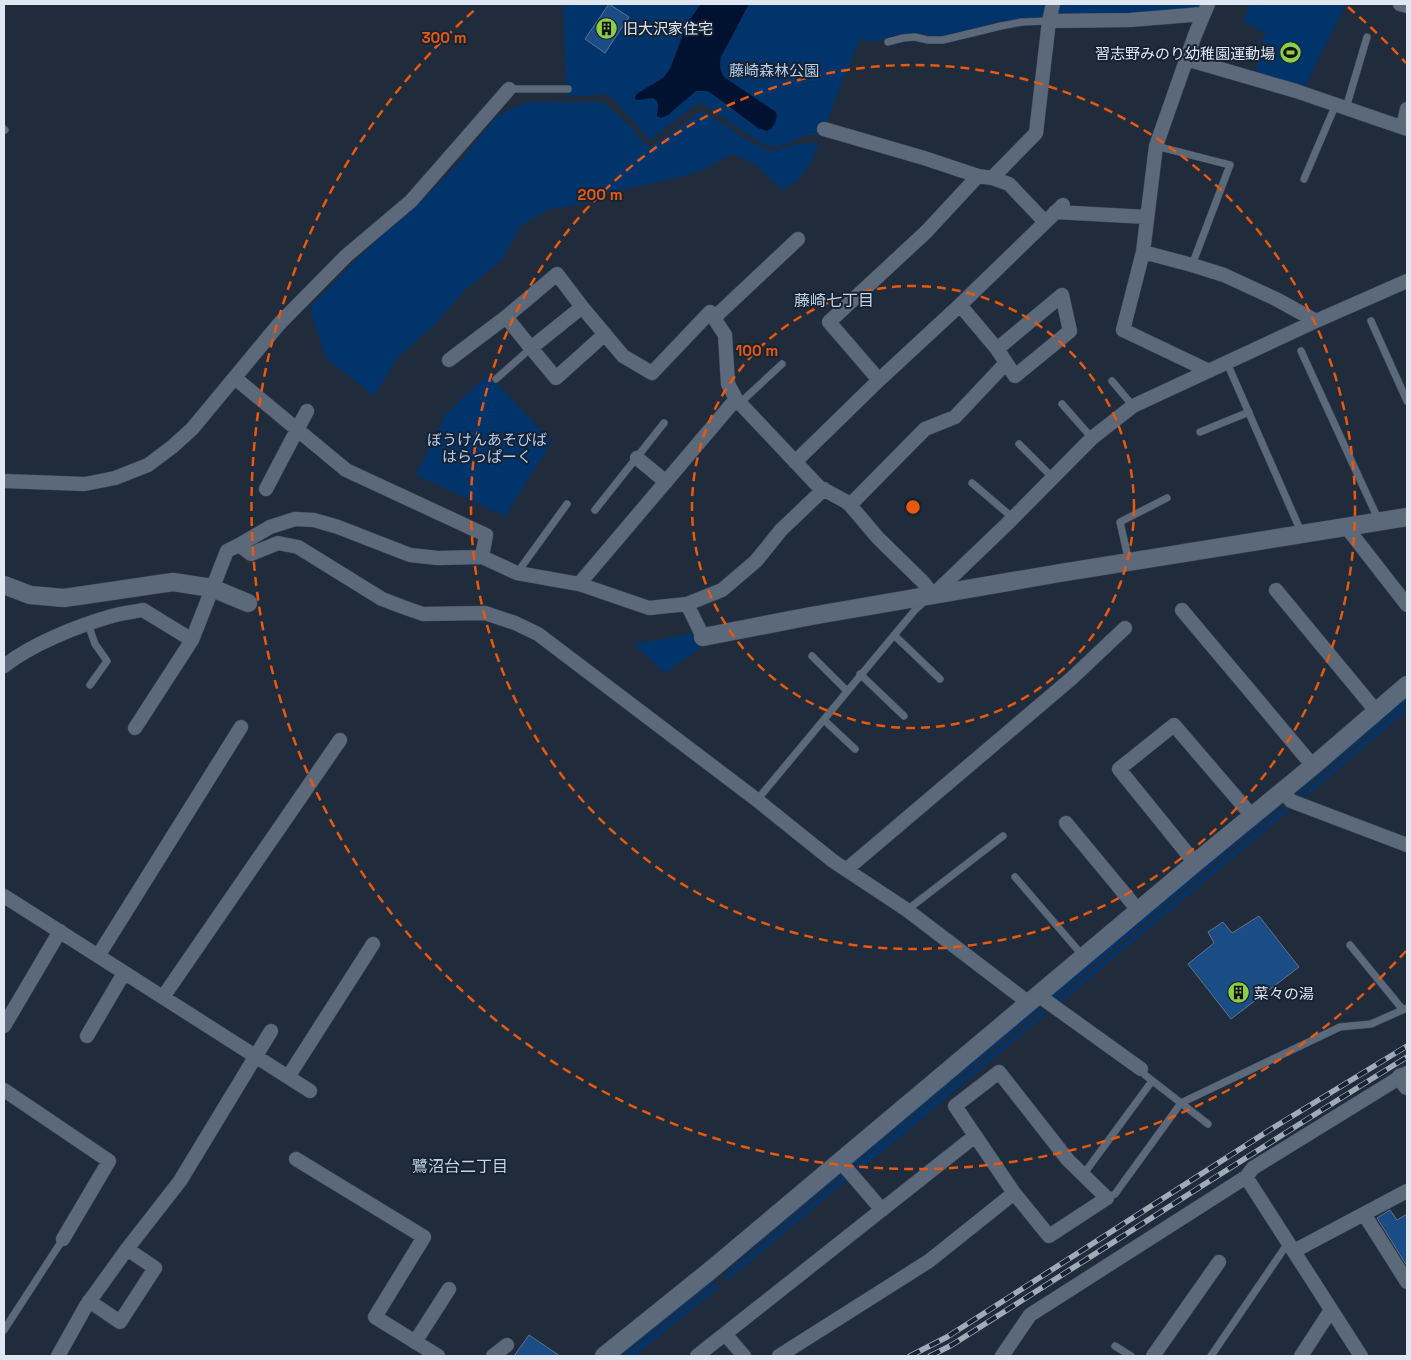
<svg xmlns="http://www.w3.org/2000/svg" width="1411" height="1360" viewBox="0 0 1411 1360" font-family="'Space Grotesk','Noto Sans JP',sans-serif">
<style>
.green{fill:#01346b}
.water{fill:#00122f}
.building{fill:#1a4c86;stroke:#657386}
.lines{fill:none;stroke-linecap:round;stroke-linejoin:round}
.service-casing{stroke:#3c4755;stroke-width:8}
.minor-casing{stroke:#3c4755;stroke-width:15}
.tertiary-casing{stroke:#3c4755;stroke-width:19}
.service{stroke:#5b697b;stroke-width:7}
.minor{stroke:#5b697b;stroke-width:14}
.tertiary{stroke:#5b697b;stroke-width:18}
.rail-casing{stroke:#a1abb7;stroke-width:5.5}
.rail{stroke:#172232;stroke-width:4;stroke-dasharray:11;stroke-linecap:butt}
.ring{fill:none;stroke:#e8590c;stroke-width:2.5;stroke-dasharray:9 6}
.labels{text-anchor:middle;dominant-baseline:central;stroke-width:4;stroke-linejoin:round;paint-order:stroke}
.poi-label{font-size:15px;fill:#dfe8f2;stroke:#172232;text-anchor:start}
.park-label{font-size:15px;fill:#b4cff1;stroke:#172232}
.neighbourhood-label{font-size:16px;fill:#c4d4e9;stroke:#172232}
.centre{fill:#e8590c;stroke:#172232;stroke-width:2.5}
.ring-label{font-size:15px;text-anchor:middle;font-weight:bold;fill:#e8590c;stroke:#172232;stroke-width:4;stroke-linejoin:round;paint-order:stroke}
</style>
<rect width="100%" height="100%" fill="#202c3c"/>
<path class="green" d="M563,4H1049L1045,14L1040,19L1013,20L996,22L957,34L941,37L933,36L921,33L896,35L873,42L860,39L821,135H806L794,141L779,146H766L701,103L693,107L650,140L608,94L567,97Z
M1056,4H1203L1201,8L1131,14L1061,15L1056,11Z
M1248,4H1346L1305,87L1255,73L1265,33L1243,21L1250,5Z
M550,102H604L631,127L648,148L676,130L701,111L707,114L720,123L728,126L740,136L769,151L800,144L819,143L810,164L798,180L783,190L754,164L732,154L707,168L685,176L590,197L581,205L550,209L520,226L502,260L466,289L435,324L398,357L374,396L326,358L311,313V306L360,256L432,190L461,160L496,117L524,103Z
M488,374L552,442L505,516L416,475L445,415Z
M695,633L700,648L665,673L634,644Z
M1407,697V702L1296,795L1295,791Z
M1407,705V710L1304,798H1300L1299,797Z
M1279,805H1282V806L1055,998L1053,999L1051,996L1052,994Z
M1286,807L1289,809V810L1060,1003L1056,1001Z
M1037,1006H1039L1041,1007V1009L853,1166L850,1162Z
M1046,1010L1047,1013L859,1171H857L854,1167L1044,1011Z
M841,1170L845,1173L723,1274L721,1272Z
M845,1176L848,1178L847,1180L729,1279L727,1280L725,1278V1276Z
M713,1278L715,1282L622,1356H615Z
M716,1284L719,1287L718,1288L634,1356H625Z"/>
<path class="water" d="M701,4H749L721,57C719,65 720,70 724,77L776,112C778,119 774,128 767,131L758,128L711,93L707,91H696L668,115L661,118L657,116C657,108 661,103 653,98L638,100L635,99L636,95L638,93L663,78L670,69L685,29L690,19Z"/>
<path class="building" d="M609,4L629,17L605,53L585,39Z
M1259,916L1299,967L1231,1019L1188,964L1214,943L1208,932L1223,922L1232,933Z
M1390,1210L1397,1220L1407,1214V1266L1377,1218Z
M529,1335L560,1356H514Z"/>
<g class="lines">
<defs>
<path id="service" d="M888,42L903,38L915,37L928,40H943L1001,26L1022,22L1049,21
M509,89H568
M1346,108L1367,37
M4,129L5,130
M1156,146L1230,165L1192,265
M1304,179L1336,104
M1371,321L1407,401
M1301,351L1379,521
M1227,363L1302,534
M496,379L531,348
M1112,381L1133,406
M740,403L782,364
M1062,404L1092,438
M1200,432L1249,412
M1019,444L1053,478
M972,483L1013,518
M595,510L664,423
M1129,562L1120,522L1167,498
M517,573L567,504
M88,624L95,644L107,661L90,685
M894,635L940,679
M812,656L847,691
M860,674L904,716
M824,720L855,749
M757,800L915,610L926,600
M1015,877L1083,956
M907,910L1003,836
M1350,945L1403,1010
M1141,1069L1145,1075L1208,1124
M1083,1175L1152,1081
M1107,1198L1115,1194L1181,1103L1340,1027L1371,1024L1407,1008
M4,1330L63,1239
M1115,1346L1131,1356
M1211,1356L1288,1243"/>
<path id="minor" d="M1208,4L1195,35L1156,146L1143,252L1123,330L1209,371
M1400,4L1407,6
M1049,21L1053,4
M1186,59L1296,91L1407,129
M1403,127L1407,109
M824,129L924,158L978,176L992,178L1009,184L1045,222
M978,176L926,232L829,322L879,380L960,305L1063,205
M992,178L1036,133L1049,21L1130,20L1203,14
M1055,212L1147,217
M1143,252L1192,265L1224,275L1276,299L1316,321
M960,305L997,349L1015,376L1070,331L1062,295L997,349
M715,317L798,239
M605,334L556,378L531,348L582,307L623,356L652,373L710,312L725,335L728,384L736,399L819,487L845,501L850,505L878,538L923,582L933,595L1008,523L1092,438L1133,406L1316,321L1407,281
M531,348L506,317L557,274L582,307
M449,360L506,317
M235,378L346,470L486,535L482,557
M637,458L666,482
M795,462L879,380
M4,481L85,484L115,478L148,465L172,447L192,429L279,324L346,256L411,201L509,89
M266,489L307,411
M850,505L925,429L955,417L1006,363
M1347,528L1407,605
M239,545L270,527L295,519L314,520L338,527L410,555L438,558L482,557L517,573L579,584
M1276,590L1376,711
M687,604L722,590L756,561L781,530L824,489
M1182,610L1313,766
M703,637L687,604L649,608L579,584L736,399
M4,666C32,644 77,626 112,616C122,613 133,612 143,610L192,640L227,551L239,545L251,554L278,543L298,547L382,599L403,607L423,614L485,613L515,623L538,634L757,800L833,861L907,910L1029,1003
M135,728L192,640
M1283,791L1291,801L1407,845
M1066,823L1138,910
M1195,863L1119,769L1174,725L1252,816
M847,869L1072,678L1125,628
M4,896L310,1091
M98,956L241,727
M1038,995L1141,1069
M163,997L340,740
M4,1026L60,931
M87,1036L124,973
M999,1072L1068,1160L1107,1198L1049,1236L1014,1193L955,1106Z
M288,1077L373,944
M4,1090L109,1161L63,1239
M296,1159L424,1237L375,1317L438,1356
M840,1161L882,1210
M1246,1177L1361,1356
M1364,1214L1407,1282
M1294,1251L1407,1191
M89,1301L120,1322L155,1268L127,1249
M725,1334L744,1356
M415,1342L449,1289
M58,1356L86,1306L127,1249L180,1181L271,1031
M493,1356L507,1345
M697,1356L975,1136
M779,1356L929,1261L1014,1193
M1002,1356L1030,1315L1246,1177L1253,1168L1407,1073
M1153,1356L1219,1262
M1301,1356L1331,1310"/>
<path id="tertiary" d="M4,585L30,595L64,598L173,582L212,588L248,603
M703,637L811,616L1060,573L1407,517
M1401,1077L1407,1086
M604,1356L712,1269L1195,863L1313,766L1407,685"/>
</defs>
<use href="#service" class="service-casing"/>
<use href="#minor" class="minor-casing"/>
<use href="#tertiary" class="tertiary-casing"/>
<use href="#service" class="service"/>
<use href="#minor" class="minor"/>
<use href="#tertiary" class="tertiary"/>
<defs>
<path id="rail" d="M910,1356L947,1337L1276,1126L1407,1046
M930,1356L950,1346C1102,1250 1253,1152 1407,1057"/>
</defs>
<use href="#rail" class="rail-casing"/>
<use href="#rail" class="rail"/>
</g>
<g class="ring">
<circle cx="913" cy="507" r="221"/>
<circle cx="913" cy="507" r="442"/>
<path d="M1406 951A663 663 0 1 1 478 7M1348 7A663 663 0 0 1 1406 63"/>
</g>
<defs>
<symbol id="building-disc" viewBox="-11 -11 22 22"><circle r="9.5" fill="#8cce45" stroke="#172232"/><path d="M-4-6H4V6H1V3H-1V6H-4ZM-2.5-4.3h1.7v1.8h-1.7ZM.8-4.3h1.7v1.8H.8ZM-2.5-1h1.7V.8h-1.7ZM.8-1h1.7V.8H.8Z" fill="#111"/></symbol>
<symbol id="stadium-disc" viewBox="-11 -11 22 22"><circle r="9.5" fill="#8cce45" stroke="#172232"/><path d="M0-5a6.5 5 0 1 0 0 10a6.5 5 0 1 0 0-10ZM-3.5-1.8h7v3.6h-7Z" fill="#111"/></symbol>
</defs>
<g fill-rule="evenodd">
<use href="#building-disc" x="594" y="16" width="25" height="25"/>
<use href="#stadium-disc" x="1278" y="40" width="25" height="25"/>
<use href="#building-disc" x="1226" y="980" width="25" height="25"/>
</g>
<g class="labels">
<g class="poi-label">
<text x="623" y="28">旧大沢家住宅</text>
<text x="1275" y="53" text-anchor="end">習志野みのり幼稚園運動場</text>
<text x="1254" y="993">菜々の湯</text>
</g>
<g class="park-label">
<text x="774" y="70">藤崎森林公園</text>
<text x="487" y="439">ぼうけんあそびば<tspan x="487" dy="17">はらっぱーく</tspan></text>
</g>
<g class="neighbourhood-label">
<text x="834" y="300">藤崎七丁目</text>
<text x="460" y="1166">鷺沼台二丁目</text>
</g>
</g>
<circle cx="913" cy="507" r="8" class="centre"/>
<g class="ring-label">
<text x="444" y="43">300 m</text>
<text x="600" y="200">200 m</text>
<text x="757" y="356">100 m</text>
</g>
<rect width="1411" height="1360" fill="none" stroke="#dfe8f2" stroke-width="10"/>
</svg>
